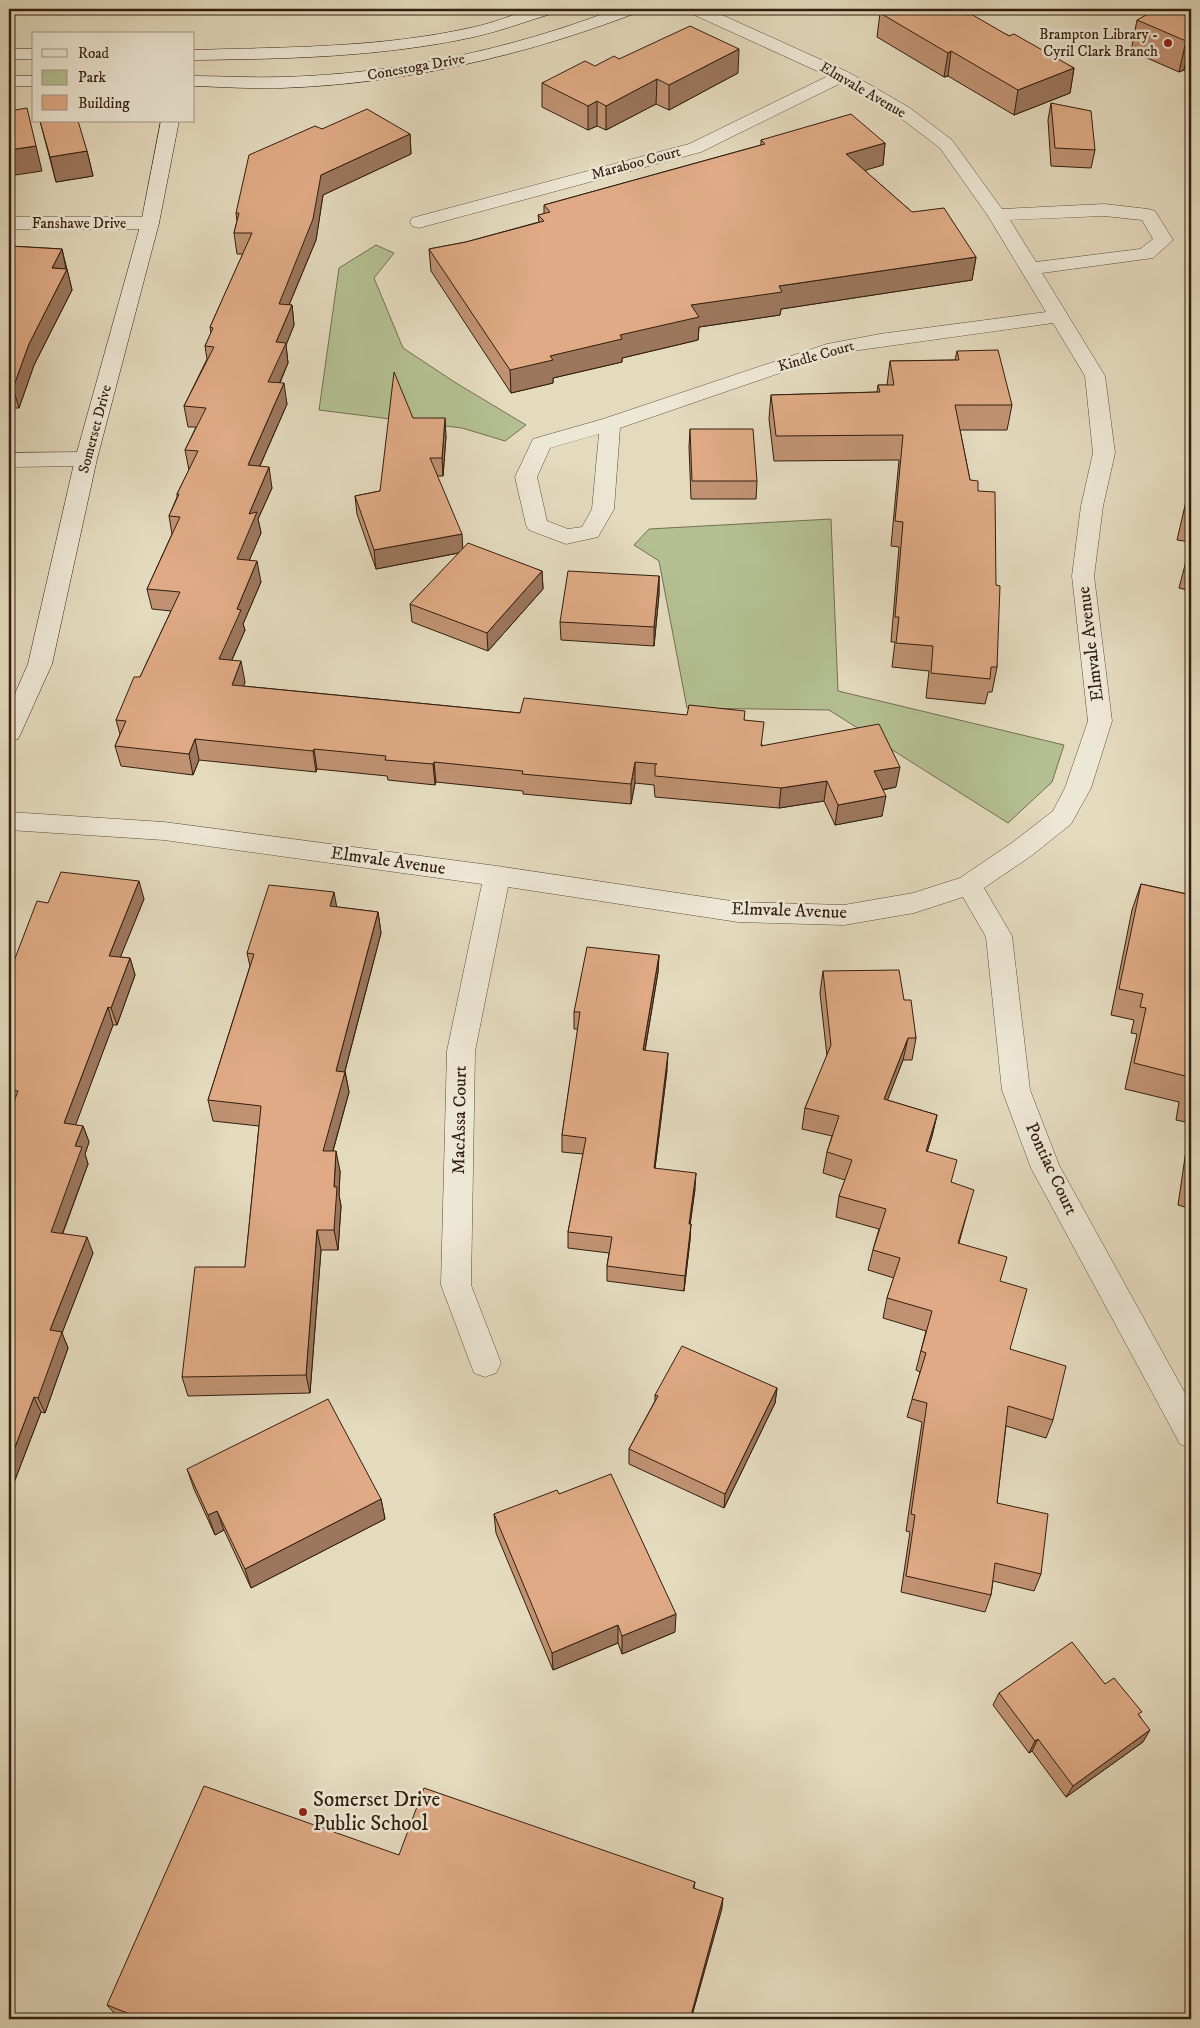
<svg xmlns="http://www.w3.org/2000/svg" width="1200" height="2028" viewBox="0 0 1200 2028" font-family="'IM FELL DW Pica',serif">
<style>
.green{fill:#b4c092;stroke:#736f50}
.lines{fill:none;stroke-linecap:round;stroke-linejoin:round}
.street-casing{stroke:#5e4d3a;stroke-width:1}
.secondary-casing{stroke:#321e0e;stroke-width:1}
.street{fill:#ede7d5;fill-rule:evenodd}
.secondary{fill:#ede7d5;fill-rule:evenodd}
.wall{fill:#c09272;stroke:#321e0e}
.shaded-wall{fill:#9c775d;stroke:#321e0e}
.building{fill:#dfaa85;stroke:#321e0e}
.poi-dot{fill:#8f2418;stroke:#ede7d5;stroke-width:2}
.labels{text-anchor:middle;dominant-baseline:central;stroke-width:5;stroke-linejoin:round;paint-order:stroke}
.far-poi-label{font-size:15px;fill:#321e0e;stroke:#ede7d5;text-anchor:end}
.far-street-label{font-size:15px;fill:#321e0e;stroke:#ede7d5}
.street-label{font-size:18px;fill:#321e0e;stroke:#ede7d5}
.near-poi-label{font-size:21px;fill:#321e0e;stroke:#ede7d5;text-anchor:start}
</style>
<rect width="100%" height="100%" fill="#e4dabe"/>
<filter id="stains"><feTurbulence type="fractalNoise" baseFrequency=".004" numOctaves="4"/><feColorMatrix values="0 0 0 0 .2 0 0 0 0 .09 0 0 0 0 .02 0 0 0 .5 -.17"/></filter>
<radialGradient id="worn" r=".72"><stop offset=".6" stop-color="#630" stop-opacity="0"/><stop offset="1" stop-color="#630" stop-opacity=".3"/></radialGradient>
<path class="green" d="M376,245L394,253L374,278L403,348L456,383L526,425L505,441L462,428L319,410L339,268Z
M831,519L838,691L1064,745L1052,782L1008,823L829,710L687,708L659,561L634,545L649,529Z"/>
<g class="lines">
<defs>
<path id="street" d="M688,9H709L848,72L910,108L952,140L1002,209L1104,204L1148,209L1155,211L1173,240L1153,258L1042,273L1105,376L1115,453L1103,506L1094,576L1112,721L1091,788L1071,824L1031,856L984,888L1012,936L1030,1090L1059,1165L1191,1404V1449L1180,1444L1031,1168L1002,1090L986,937L963,897L914,913L844,925L738,922L508,887L475,1051L471,1285L501,1363L496,1373L485,1377L474,1373L441,1285L447,1051L482,884L164,840L9,830V812L164,822L497,866L738,902L844,905L913,893L960,878L1013,842L1053,811L1065,788L1088,721L1072,576L1081,506L1093,453L1085,376L1053,323L838,353L620,428L614,509L598,537L566,544L529,530L526,525L515,477L533,439L603,419L827,344L880,334L1046,312L988,216L940,148L898,116L841,83L701,152L426,226L419,228L412,226L410,222L412,218L689,144L828,76L690,13ZM1104,216L1142,220L1153,239L1140,249L1036,262L1010,220ZM599,434L592,509L582,527L568,529L547,521L537,477L550,448Z
M9,217H150L157,219L159,223L157,227L150,229H9Z
M86,452L94,454L97,459L94,464L86,466L9,467V453Z"/>
<path id="secondary" d="M532,9H556L554,13C527,21 501,31 474,37C382,57 287,59 194,60V50C287,47 382,48 474,27C493,23 512,15 532,9Z
M616,9H638L636,13C523,56 403,84 281,88C252,89 223,87 194,86V76C223,76 252,78 282,77C396,74 509,50 616,9Z
M9,49H34V59H9Z
M9,76H34V86H9Z
M161,121H179L159,223L97,459L52,664L21,733L18,739L9,742V707L28,664L75,459L141,223Z"/>
</defs>
<use href="#street" class="street-casing"/>
<use href="#secondary" class="secondary-casing"/>
<use href="#street" class="street"/>
<use href="#secondary" class="secondary"/>
</g>
<path class="wall" d="M1191,9V73L1184,70L1179,72L1131,51L1137,20Z
M880,13L967,15L1074,68L1070,93L1014,115L948,76L944,77L877,37Z
M619,59L738,73L669,110L656,104L606,130L597,126L588,130L542,107V83Z
M1051,103L1095,150L1091,168L1051,166L1048,120Z
M40,121L87,151L93,176L56,182Z
M322,129L410,134L411,154L323,195L316,240L289,305H292L294,325L286,345L288,363L280,383L287,404L260,466L272,488L258,519L261,533L249,560L261,582L243,624L245,630L232,660L245,682L243,686L520,713L745,720L762,745L896,787L883,790L882,816L835,825L824,801L779,808L655,797L654,785L635,783L631,804L523,794V791L436,782L435,785L388,780L387,776L317,769L316,772L199,760L193,775L121,766L115,746L120,734L116,720L140,677L171,611L152,609L147,589L172,534L169,516L177,497V494L189,470L185,450L196,427H188L184,406L207,359L205,346L211,333L210,327L243,254H237L234,233L237,221L236,213Z
M761,140L885,143L883,165L864,170L912,212L976,257L972,280L781,309L780,315L699,327L698,340L622,358V362L553,378V383L511,393L431,271L429,249L466,242L539,222L538,215L544,214V205L761,145Z
M9,246L62,249L72,290L34,365L19,408H9Z
M957,351L1012,405L1007,430H960L970,480L978,491L997,667L992,692H988L985,704L926,698L929,671L892,667L895,642H891L899,547L891,546L899,460L774,461L769,419L771,395L877,392L878,385H887L890,361L955,360Z
M413,418L446,436L443,476H437L463,549L542,571L543,589L488,651L412,622L410,604L459,553L376,569L357,514L355,496L380,491Z
M690,429L757,481L756,499H691L689,447Z
M1191,480V591L1179,588L1191,542L1177,540Z
M659,576V594L654,646L561,640L560,622Z
M1191,826V844L1188,843Z
M1191,872V1209L1178,1205L1190,1123L1176,1120L1179,1102L1125,1089L1137,1034L1131,1033L1134,1020L1111,1015L1132,910L1141,884L1187,894Z
M144,899L120,957L130,958L135,975L117,1025H113L75,1125L83,1126L89,1142L85,1154L88,1164L63,1233L93,1253L62,1333L68,1348L45,1413L41,1412L10,1493H9V1114L12,1106L9,1105V974L48,903Z
M337,907L378,912L381,933L345,1071L349,1092L333,1151L340,1171L339,1195L341,1206L338,1250H321L310,1393L188,1396L182,1377L245,1267L259,1126L213,1121L208,1100L250,966L247,953Z
M659,955L658,972L645,1051L667,1070L655,1168L695,1189L690,1224V1240L684,1291L607,1281V1266L609,1253L568,1248V1232L583,1154L562,1152V1135L578,1029H574V1012Z
M823,971L904,1000L916,1038L912,1060H903L887,1100L937,1115L932,1136L927,1152L951,1182L968,1210L959,1243L1000,1281L1010,1349L1053,1420L1046,1438L1006,1426L997,1503L1041,1574L1034,1591L993,1581L991,1595L985,1612L901,1592L910,1532L906,1531L922,1422L907,1417L920,1372L916,1370L926,1331L883,1318L887,1298L894,1278L868,1270L873,1250L879,1229L836,1217L839,1196L845,1180L823,1173L827,1152L832,1136L802,1129L805,1108L827,1056L820,993Z
M777,1388L775,1403L724,1508L629,1464V1449L655,1401V1395Z
M187,1469L381,1499L385,1519L251,1588L224,1530L215,1535L194,1489Z
M559,1494L675,1632L622,1654L618,1643L553,1670L496,1533L494,1514Z
M1105,1684L1140,1716L1143,1742L1066,1797L1032,1751L1029,1753L993,1705L999,1693Z
M399,1855L695,1882L694,1888L722,1908L691,2019H128L115,2014L107,2005Z"/>
<path class="shaded-wall" d="M1191,39L1184,70L1179,72L1186,41Z
M739,49L738,73L669,110V85Z
M951,51L948,76L944,77L948,53Z
M1074,68L1070,93L1014,115L1018,90Z
M657,79L656,104L606,130V106Z
M597,101V126L588,130V106Z
M410,134L411,154L323,195L316,240L281,324L279,304L321,175Z
M885,143L883,165L843,177L846,154Z
M36,146L42,171L9,176V150Z
M87,151L93,176L56,182L50,157Z
M62,249L66,269L52,268Z
M976,257L972,280L781,309L780,315L699,327L698,340L622,358V362L553,378V383L511,393L510,370L550,356L620,335L691,305L779,286Z
M67,269L72,290L34,365L19,408L13,388L29,344Z
M292,305L294,325L286,345L288,363L271,402L268,382L276,342Z
M284,383L287,404L251,486L248,465Z
M445,418L446,436L443,476L442,458Z
M269,467L272,488L258,519L261,533L241,580L237,559L249,514Z
M462,534L463,552L376,569L374,550Z
M257,561L261,582L243,624L245,630L223,680L219,659L237,609Z
M542,571L543,589L488,651L487,633Z
M659,576V594L654,646V627Z
M241,661L245,682L236,706L232,685Z
M195,739L199,760L193,775L189,754Z
M314,749L317,769L316,772L313,751Z
M434,762L436,782L435,785L433,764Z
M635,762V783L631,804V784Z
M900,767L896,787L871,792L874,771Z
M827,781L824,801L779,808L781,788Z
M886,796L882,816L835,825L838,805Z
M139,881L144,899L114,973L109,956Z
M334,892L338,914L330,906Z
M378,912L381,933L343,1078L345,1072L349,1092L327,1172L323,1151L336,1071Z
M659,955L658,972L642,1067L643,1050Z
M130,958L135,975L117,1025L111,1008Z
M108,1007L113,1025L70,1140L64,1123Z
M908,1038L903,1060L880,1120L884,1099Z
M668,1053L667,1070L653,1184L654,1168Z
M937,1115L932,1136L921,1172L926,1151Z
M83,1126L89,1142L85,1154L88,1164L57,1248L51,1232L75,1146Z
M336,1151L340,1171L339,1195L341,1206L338,1250L334,1230V1187Z
M696,1173L695,1189L688,1240L689,1224Z
M691,1224L690,1240L684,1291L685,1276Z
M317,1230L321,1250L310,1393L306,1375Z
M87,1237L93,1253L62,1333L68,1348L45,1413L38,1398L50,1330Z
M777,1388L775,1403L724,1508L725,1494Z
M34,1397L41,1412L10,1493L9,1490V1463Z
M381,1499L385,1519L251,1588L245,1569Z
M217,1511L224,1530L215,1535L208,1515Z
M676,1614L675,1632L622,1654V1636Z
M618,1625V1643L553,1670L552,1653Z
M1150,1730L1143,1742L1066,1797L1073,1786Z
M1038,1739L1032,1751L1029,1753L1035,1741Z
M723,1898L722,1908L691,2019H690Z"/>
<path class="building" d="M891,9H956L967,15L971,14L1009,36L1014,34L1074,68L1018,90L951,51L948,53L880,13Z
M1157,9H1191V39L1186,41L1137,20Z
M690,26L739,49L669,85L657,79L606,106L597,101L588,106L542,83L585,61L595,66L614,56L619,59Z
M1051,103L1091,111L1095,150L1055,148Z
M27,108L36,146L9,150V111Z
M367,109L410,134L321,175L313,219L279,304L292,305L276,342L286,343L268,382L284,383L248,465L269,467L249,514L257,512L237,559L257,561L237,609L241,610L219,659L241,661L232,685L520,713L524,698L687,715L689,705L745,711L744,720L764,722L761,746L879,724L900,767L874,771L886,796L838,805L827,781L781,788L655,776V765L657,764L635,762L631,784L522,774L523,771L434,762L433,764L385,760L386,756L314,749L313,751L195,739L189,754L115,746L126,721L116,720L134,677H140L180,592L147,589L180,517L169,516L179,494H177L198,451L185,450L206,408L184,406L214,347L205,346L213,328L210,327L252,233H234L239,213H236L249,155L315,126L322,129Z
M851,114L885,143L846,154L912,212L944,208L976,257L779,286L782,292L691,305L699,317L620,335L622,339L550,356L553,360L510,370L429,249L466,242L544,221L538,215L550,212L544,205L765,144L761,140Z
M40,121H78L87,151L50,157Z
M9,246L62,249L52,268L67,269L29,344L13,388L9,387Z
M998,350L1012,405H955L970,480L978,481V491L995,492L996,585L1000,586L997,667H991L990,679L931,673L933,646L896,643L899,617H895L903,522L895,521L903,435L776,436L771,395L880,392L878,385H894L890,361L959,360L957,351Z
M394,372L413,418H445L442,458H430L462,534L374,550L355,496L380,491Z
M690,429H753L757,481H692Z
M1191,486V513L1185,512Z
M468,543L542,571L487,633L410,604Z
M1191,544V561H1187Z
M568,571L659,576L654,627L560,622Z
M61,872L139,881L109,956L130,958L111,1008L108,1007L64,1123L83,1126L75,1146L82,1147L51,1232L87,1237L50,1330L62,1332L38,1398L34,1397L9,1463V1115L18,1091L9,1090V1010L13,1000H9V974L37,901L48,903Z
M1141,884L1191,895V892V1096L1186,1094L1189,1077L1134,1063L1146,1008L1140,1007L1143,994L1119,989Z
M269,885L334,892L330,906L378,912L336,1071L345,1072L323,1151H336L334,1187H337L334,1230H317L306,1375L182,1377L195,1267H245L261,1106L208,1100L254,954L247,953Z
M587,947L659,955L643,1050L668,1053L654,1168L696,1173L689,1224H691L685,1276L607,1266L612,1237L568,1232L586,1138L562,1135L580,1012H574Z
M899,970L904,1000H911L916,1038H908L884,1099L937,1115L926,1151L957,1160L951,1182L974,1190L958,1243L1007,1257L1000,1281L1027,1289L1010,1349L1066,1366L1053,1420L1008,1406L997,1503L1048,1514L1041,1574L995,1563L991,1595L906,1576L915,1515L911,1514L927,1403L912,1399L926,1353L921,1351L932,1311L887,1298L900,1258L873,1250L886,1209L839,1196L852,1160L827,1152L839,1116L805,1108L831,1045L823,971Z
M1191,1159V1181H1188Z
M682,1346L777,1388L725,1494L629,1449L658,1396L655,1395Z
M328,1399L381,1499L245,1569L217,1511L208,1515L187,1469Z
M611,1474L676,1614L622,1636L618,1625L552,1653L494,1514L557,1490L559,1494Z
M1072,1642L1105,1684L1114,1678L1142,1712L1138,1714L1150,1730L1073,1786L1038,1739L1035,1741L999,1693Z
M204,1786L399,1855L424,1788L695,1882L693,1888L723,1898L690,2019H139L140,2018L107,2005Z"/>
<g class="poi-dot">
<circle cx="1168" cy="43" r="5"/>
<circle cx="303" cy="1812" r="5"/>
</g>
<g class="labels">
<g class="far-poi-label">
<text x="1158" y="34">Brampton Library -<tspan x="1158" dy="17">Cyril Clark Branch</tspan></text>
</g>
<g class="far-street-label">
<text transform="translate(416 67) rotate(-10)">Conestoga Drive</text>
<text transform="translate(863 90) rotate(30)">Elmvale Avenue</text>
<text transform="translate(636 163) rotate(-15)">Maraboo Court</text>
<text x="79" y="223">Fanshawe Drive</text>
<text transform="translate(816 356) rotate(-16)">Kindle Court</text>
<text transform="translate(95 429) rotate(-75)">Somerset Drive</text>
</g>
<g class="street-label">
<text transform="translate(1091 644) rotate(-97)">Elmvale Avenue</text>
<text transform="translate(388 861) rotate(8)">Elmvale Avenue</text>
<text transform="translate(789 911) rotate(2)">Elmvale Avenue</text>
<text transform="translate(460 1120) rotate(-89)">MacAssa Court</text>
<text transform="translate(1051 1169) rotate(65)">Pontiac Court</text>
</g>
<g class="near-poi-label">
<text x="313" y="1800">Somerset Drive<tspan x="313" dy="24">Public School</tspan></text>
</g>
</g>
<rect width="1200" height="2028" fill="none" stroke="#e4dabe" stroke-width="30"/>
<rect x="10" y="10" width="1180" height="2008" fill="none" stroke="#321e0e" stroke-width="2.5"/>
<rect x="15" y="15" width="1170" height="1998" fill="none" stroke="#321e0e"/>
<rect x="32" y="32" width="162" height="90" fill="#ede7d5" stroke="#a29785"/>
<rect x="42" y="49" width="25" height="8" fill="#ede7d5" stroke="#a29785"/>
<text x="78" y="58" font-size="15" fill="#321e0e">Road</text>
<rect x="42" y="70" width="25" height="15" fill="#b4c092" stroke="#a29785"/>
<text x="78" y="82" font-size="15" fill="#321e0e">Park</text>
<rect x="42" y="95" width="25" height="15" fill="#dfaa85" stroke="#a29785"/>
<text x="78" y="108" font-size="15" fill="#321e0e">Building</text>
<rect width="100%" height="100%" filter="url(#stains)"/>
<rect width="100%" height="100%" fill="url(#worn)"/>
</svg>
